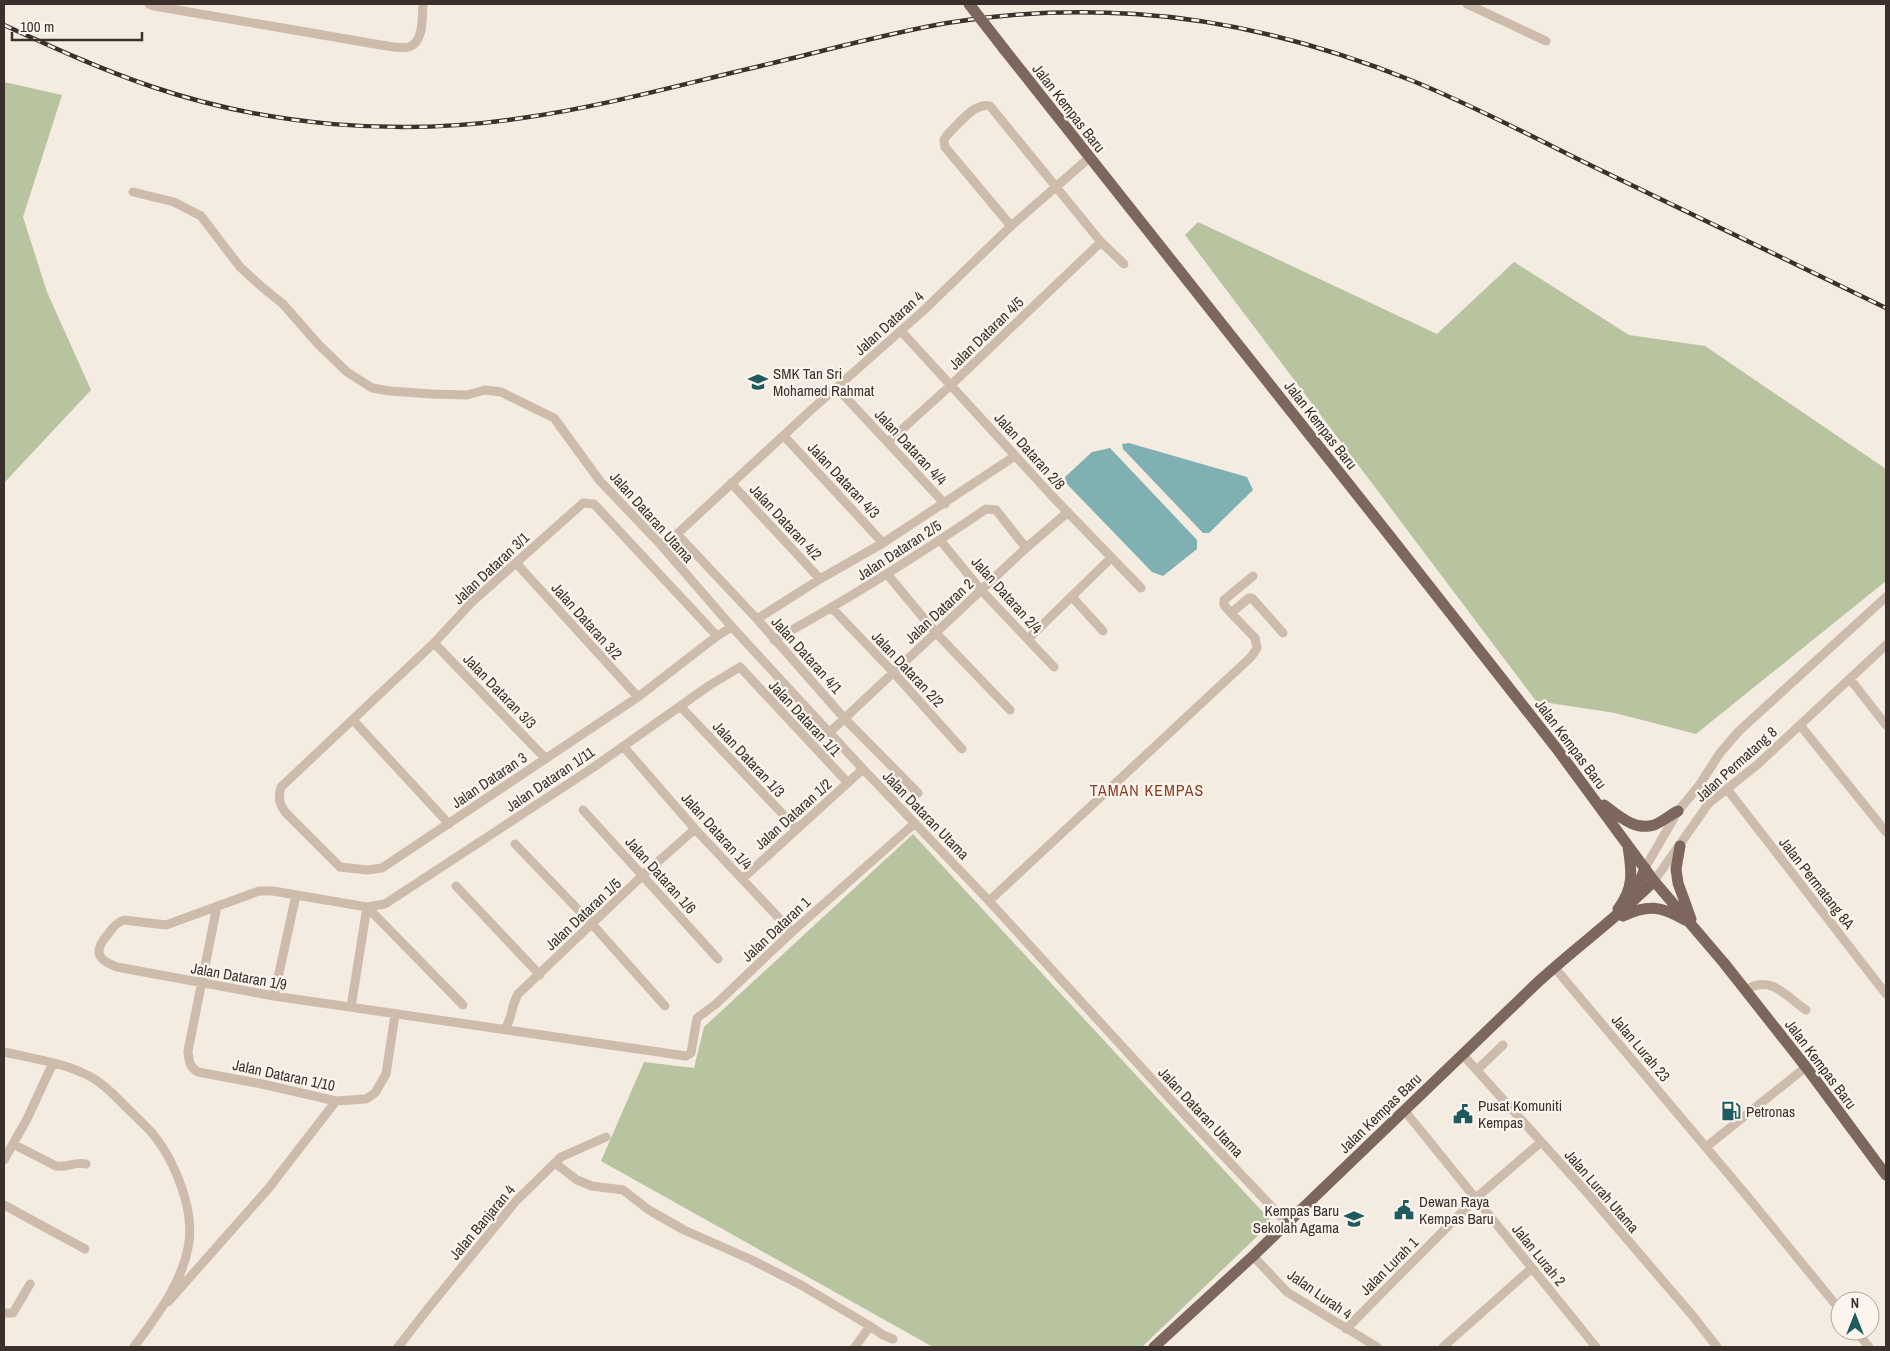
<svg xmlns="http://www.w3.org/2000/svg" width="1890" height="1351" viewBox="0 0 1890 1351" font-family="'Archivo Narrow',sans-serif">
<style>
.green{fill:#b8c4a0}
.water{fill:#7fb0b2}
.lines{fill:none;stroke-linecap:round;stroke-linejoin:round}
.minor{stroke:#cdbbac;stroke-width:9}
.major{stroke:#7d675c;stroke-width:11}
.rail-casing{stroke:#3b302b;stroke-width:4.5}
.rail{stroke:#fbf5ee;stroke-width:2.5;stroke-dasharray:8;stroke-linecap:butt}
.major-bridge{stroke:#7d675c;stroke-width:11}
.labels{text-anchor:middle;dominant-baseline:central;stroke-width:4.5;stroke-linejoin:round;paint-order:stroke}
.street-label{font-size:15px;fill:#3b302b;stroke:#fbf5ee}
.poi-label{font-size:15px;fill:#3b302b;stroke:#fbf5ee;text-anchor:start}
.neighbourhood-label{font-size:16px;letter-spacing:1px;fill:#8c3b22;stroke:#fbf5ee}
</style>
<rect width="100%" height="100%" fill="#f4ebe1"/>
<path class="green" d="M4,82L62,95L23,217L47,292L91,390L4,483Z
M1198,222L1437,334L1514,262L1629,335L1705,346L1886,469V581L1696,734L1615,713L1536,701L1185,235Z
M913,834L1272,1222L1142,1347H933L601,1161L644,1062L694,1068L704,1027Z"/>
<path class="water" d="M1129,443L1247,477L1253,490L1209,533H1203L1123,449L1122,444Z
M1110,448L1197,540V549L1163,576L1152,572L1066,483L1065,477L1092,452Z"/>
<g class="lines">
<path class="minor" d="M149,4L154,6L381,45C389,46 401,49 409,47C424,43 422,16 423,4
M1467,4L1546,41
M133,192L174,202L201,216L240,267L262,287L283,304L318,344L347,372L372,388L390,391L432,394L467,395L485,390L501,392L554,418L600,481L661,545L732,627L863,769L989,901L1184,1114L1287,1223
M1011,226L945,147L944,140L947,135C958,125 974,102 990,106L1101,242L1124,264
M901,331L1053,497L1141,588
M837,388L945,504
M784,436L883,543
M888,442L951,385L1101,242
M731,483L820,579
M677,534L757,619L844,718L918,793
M940,540L981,590L1054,667
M661,545L677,534L811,410L923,311L1011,226L1089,158
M516,563L638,697
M887,574L936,633L1010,710
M1072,597L1103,631
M832,608L894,673L962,749
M1231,613L1224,605V600L1253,576
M757,619L820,579L883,543L1015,456
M717,636L594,504L583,503L472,602L434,643L281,787C278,798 279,804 286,813L340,867L367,870L382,868L638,697L717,636L732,627
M1028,639L1111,558
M774,640C847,600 917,556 986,509L996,510L1026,548
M434,643L545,758
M1850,679L1886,725
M681,707L797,829
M353,720L449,824
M1800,725L1886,832
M830,732L1026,548L1068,512
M623,746L695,829L792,932
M848,783L740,667L710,685L594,767L385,904L367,907L273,891H259L166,925L124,920C117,922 113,927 109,933C94,950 95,959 117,967L274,996L686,1056L691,1053L697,1018L716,1004L792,932L915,823
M1727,789L1886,994
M583,810L718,959
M515,844L592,924L665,1006
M1645,868L1678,811L1698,787L1720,753L1739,731L1886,597
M742,879L863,769
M1654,881L1709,803L1757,765L1886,645
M456,886L540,975
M989,901L1251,657L1257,648L1255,638L1231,613L1249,598H1252L1283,633
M217,906L188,1051C189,1061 189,1067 198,1072L262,1084L336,1101L366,1099L375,1093L386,1074L395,1015
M367,907L463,1005
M1554,967L1747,1196L1840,1310
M1746,990C1770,974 1786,996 1806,1010
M274,996L296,895
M351,1007L367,907
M505,1029C512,1019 511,1006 518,994L643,875L695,829
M4,1052C30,1058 60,1062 85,1074C101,1081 114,1095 126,1107C135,1116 145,1125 153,1134C175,1161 196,1212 188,1248C181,1285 155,1318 134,1347
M1463,1055L1590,1196L1692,1315L1717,1347
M1477,1070L1503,1045
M1404,1110L1596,1347
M13,1144L56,1166C67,1168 75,1161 86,1164
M1706,1147L1806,1067
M4,1160L27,1119L53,1063
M555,1163L577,1180L592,1186L623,1190L649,1210L684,1230L752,1260L801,1285L870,1326L883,1335L893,1339
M4,1205L85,1249
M1253,1256L1287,1292L1377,1347
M168,1302L268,1189L336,1101
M4,1313H13L30,1284
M1346,1329L1476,1198L1541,1142
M1856,1331L1869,1347
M398,1347L430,1306L516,1201L561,1157L606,1137
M855,1347L870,1326
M1443,1347L1532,1268"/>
<path class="major" d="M1004,49L1389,535L1557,749L1654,881L1724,963L1806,1067L1886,1175
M1604,805C1618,815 1634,831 1654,825C1662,822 1670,815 1678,811
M1680,846L1676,869L1678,883L1691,919
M1634,897L1645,868
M1618,909C1634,888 1632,872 1628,847
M1623,916C1648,904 1661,906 1685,920
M1154,1347L1253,1256L1538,982C1576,947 1618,917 1654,881"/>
<defs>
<path id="rail" d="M4,25C52,47 100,69 150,86C267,126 399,137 522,118C607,106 690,82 773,63C831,49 889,33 947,23C1008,13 1073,10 1135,14C1231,20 1323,45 1413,81C1474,106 1533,137 1592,166C1690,213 1788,260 1886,308"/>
</defs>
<use href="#rail" class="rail-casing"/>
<use href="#rail" class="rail"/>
<path class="major-bridge" d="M969,4L1004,49"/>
</g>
<defs>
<symbol id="school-bare" viewBox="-9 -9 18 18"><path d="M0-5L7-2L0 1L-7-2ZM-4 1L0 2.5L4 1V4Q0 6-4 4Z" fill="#1f5a5e" stroke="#fbf5ee" stroke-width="2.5" paint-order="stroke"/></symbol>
<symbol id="fuel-bare" viewBox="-9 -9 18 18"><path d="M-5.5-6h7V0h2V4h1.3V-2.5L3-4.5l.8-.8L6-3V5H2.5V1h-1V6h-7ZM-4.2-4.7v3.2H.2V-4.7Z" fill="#1f5a5e" stroke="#fbf5ee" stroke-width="2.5" paint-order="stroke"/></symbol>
<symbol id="civic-bare" viewBox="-9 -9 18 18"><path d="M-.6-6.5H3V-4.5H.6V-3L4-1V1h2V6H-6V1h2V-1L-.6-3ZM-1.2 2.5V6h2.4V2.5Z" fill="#1f5a5e" stroke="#fbf5ee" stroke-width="2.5" paint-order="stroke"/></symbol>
</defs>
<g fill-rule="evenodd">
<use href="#school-bare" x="744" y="368" width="28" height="28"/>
<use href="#fuel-bare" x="1717" y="1097" width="28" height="28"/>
<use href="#civic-bare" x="1449" y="1100" width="28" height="28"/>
<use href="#civic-bare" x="1390" y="1196" width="28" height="28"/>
<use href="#school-bare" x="1340" y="1205" width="28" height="28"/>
</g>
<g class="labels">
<g class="street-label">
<text transform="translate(1069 108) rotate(52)">Jalan Kempas Baru</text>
<text transform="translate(889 323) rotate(-42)">Jalan Dataran 4</text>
<text transform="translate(986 333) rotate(-44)">Jalan Dataran 4/5</text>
<text transform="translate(1321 425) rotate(52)">Jalan Kempas Baru</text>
<text transform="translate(911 447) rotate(47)">Jalan Dataran 4/4</text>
<text transform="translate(1030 451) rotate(48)">Jalan Dataran 2/8</text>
<text transform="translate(844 480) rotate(47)">Jalan Dataran 4/3</text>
<text transform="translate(652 517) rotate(48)">Jalan Dataran Utama</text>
<text transform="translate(786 522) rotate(47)">Jalan Dataran 4/2</text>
<text transform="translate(899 550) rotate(-33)">Jalan Dataran 2/5</text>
<text transform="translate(491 568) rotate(-43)">Jalan Dataran 3/1</text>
<text transform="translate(1007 595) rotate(48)">Jalan Dataran 2/4</text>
<text transform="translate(939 611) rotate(-43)">Jalan Dataran 2</text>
<text transform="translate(587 621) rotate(48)">Jalan Dataran 3/2</text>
<text transform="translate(807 655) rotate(48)">Jalan Dataran 4/1</text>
<text transform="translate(908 669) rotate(47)">Jalan Dataran 2/2</text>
<text transform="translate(500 691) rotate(46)">Jalan Dataran 3/3</text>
<text transform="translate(805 718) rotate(47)">Jalan Dataran 1/1</text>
<text transform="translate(1571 744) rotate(53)">Jalan Kempas Baru</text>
<text transform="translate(749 759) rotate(47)">Jalan Dataran 1/3</text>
<text transform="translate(1736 764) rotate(-42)">Jalan Permatang 8</text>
<text transform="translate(550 779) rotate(-34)">Jalan Dataran 1/11</text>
<text transform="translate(489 780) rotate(-34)">Jalan Dataran 3</text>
<text transform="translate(793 814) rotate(-42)">Jalan Dataran 1/2</text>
<text transform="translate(926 815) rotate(46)">Jalan Dataran Utama</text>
<text transform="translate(717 831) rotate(48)">Jalan Dataran 1/4</text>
<text transform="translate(661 875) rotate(48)">Jalan Dataran 1/6</text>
<text transform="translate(1817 883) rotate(52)">Jalan Permatang 8A</text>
<text transform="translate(583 914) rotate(-43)">Jalan Dataran 1/5</text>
<text transform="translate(776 929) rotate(-43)">Jalan Dataran 1</text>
<text transform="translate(239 976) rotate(10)">Jalan Dataran 1/9</text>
<text transform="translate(1641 1048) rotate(50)">Jalan Lurah 23</text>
<text transform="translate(1821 1064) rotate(53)">Jalan Kempas Baru</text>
<text transform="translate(284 1075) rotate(12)">Jalan Dataran 1/10</text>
<text transform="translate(1201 1112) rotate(47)">Jalan Dataran Utama</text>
<text transform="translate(1380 1113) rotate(-44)">Jalan Kempas Baru</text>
<text transform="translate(1602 1191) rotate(49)">Jalan Lurah Utama</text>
<text transform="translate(482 1222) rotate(-50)">Jalan Banjaran 4</text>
<text transform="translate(1539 1255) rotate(51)">Jalan Lurah 2</text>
<text transform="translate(1389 1266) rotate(-45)">Jalan Lurah 1</text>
<text transform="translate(1320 1294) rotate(35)">Jalan Lurah 4</text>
</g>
<g class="poi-label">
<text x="773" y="373">SMK Tan Sri<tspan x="773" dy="17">Mohamed Rahmat</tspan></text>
<text x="1478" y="1105">Pusat Komuniti<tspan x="1478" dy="17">Kempas</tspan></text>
<text x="1746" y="1111">Petronas</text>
<text x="1419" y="1201">Dewan Raya<tspan x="1419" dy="17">Kempas Baru</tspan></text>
<text x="1339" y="1210" text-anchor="end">Kempas Baru<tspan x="1339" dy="17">Sekolah Agama</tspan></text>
</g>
<g class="neighbourhood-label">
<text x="1147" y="790">TAMAN KEMPAS</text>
</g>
</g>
<rect width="1890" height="1351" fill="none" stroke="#3b302b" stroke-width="10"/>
<g transform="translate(1855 1316)"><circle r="24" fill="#fbf5ee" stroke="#aea6a0"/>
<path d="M0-4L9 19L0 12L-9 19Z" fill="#1f5a5e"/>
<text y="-8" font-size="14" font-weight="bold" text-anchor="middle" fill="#3b302b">N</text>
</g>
<path d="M12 32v8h130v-8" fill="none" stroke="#3b302b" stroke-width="2.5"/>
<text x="20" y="32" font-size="15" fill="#3b302b" stroke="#fbf5ee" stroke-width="4" paint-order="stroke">100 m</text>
</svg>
